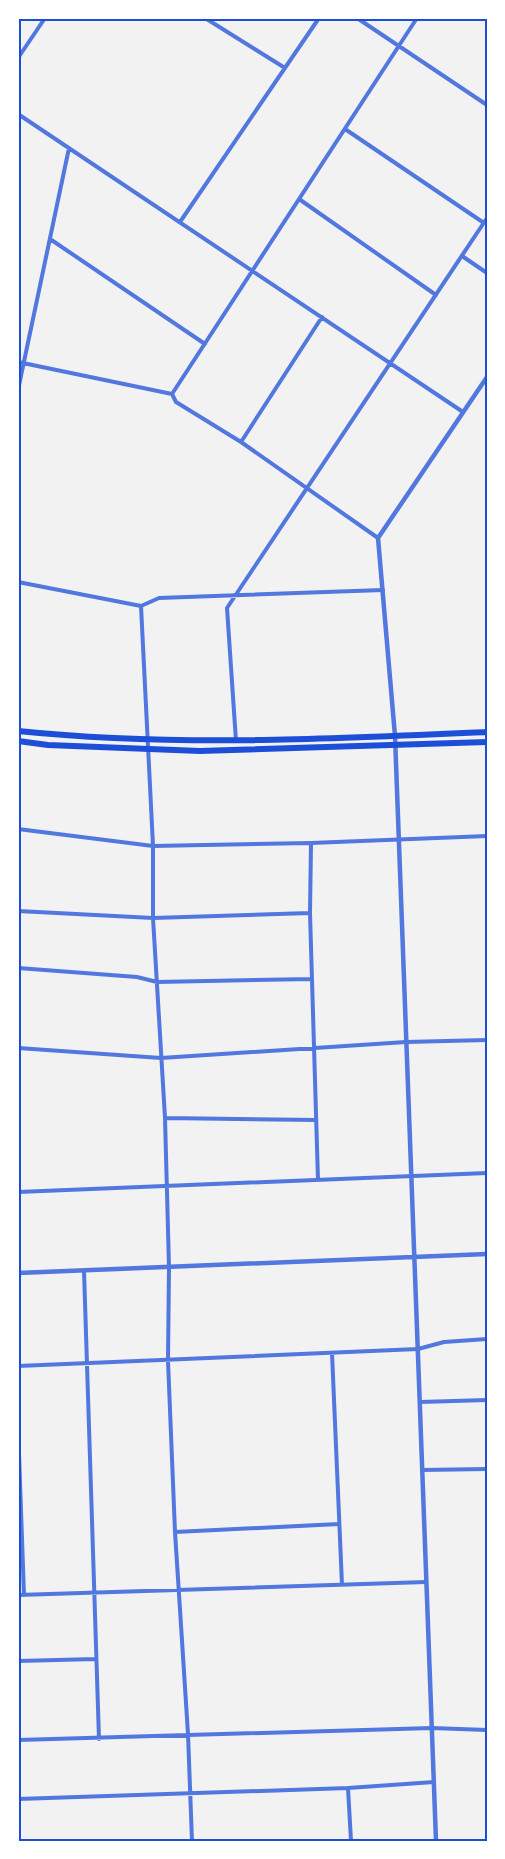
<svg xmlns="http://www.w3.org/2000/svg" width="505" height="1859" viewBox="0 0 505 1859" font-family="'Asap Condensed',sans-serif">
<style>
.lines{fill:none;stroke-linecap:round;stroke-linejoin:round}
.minor{stroke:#5277de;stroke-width:4}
.tertiary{stroke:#5277de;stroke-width:4.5}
.primary{stroke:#1d4ed8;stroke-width:6}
.neatline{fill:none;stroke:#1d4ed8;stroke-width:2}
</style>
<rect width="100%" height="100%" fill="#f2f2f2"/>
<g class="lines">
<path class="minor" d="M205,18L285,68
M357,18L487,105
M18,58L45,18
M18,114L463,412
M345,129L484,223
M299,199L436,295
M180,222L319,18
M50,239L205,344
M462,256L487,273
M18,362L172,394
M18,390L69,148
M172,394L417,18
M172,394L176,402L241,442L378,538
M241,442L322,317
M18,582L141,606L159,598L383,590
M141,606L153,846V918L165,1118L169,1267L168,1361L175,1532L188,1734L192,1841
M236,741L227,608L487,218
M18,829L153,846L311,843L487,836
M311,843L310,913L318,1180
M18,911L153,918L310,913
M18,968L137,977L157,982L312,979
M18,1048L161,1058L406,1042L487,1040
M165,1118L316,1120
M18,1192L487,1173
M84,1271L99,1739
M332,1353L342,1585
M18,1366L418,1349L444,1342L487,1339
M420,1402L487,1400
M18,1426L24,1595
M422,1470L487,1469
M175,1532L339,1524
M18,1595L426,1582
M18,1661L96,1659
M18,1740L432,1728L487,1730
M18,1799L348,1788
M351,1841L348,1788L434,1782"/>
<path class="tertiary" d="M18,1273L487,1254
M436,1841L395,736L378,538L487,377"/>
<path class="primary" d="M18,731C174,747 331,739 487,732
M18,741L48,745L200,751L487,742"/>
</g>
<rect width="505" height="1859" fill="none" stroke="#ffffff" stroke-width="39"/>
<rect x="20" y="20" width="466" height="1820" class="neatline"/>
</svg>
